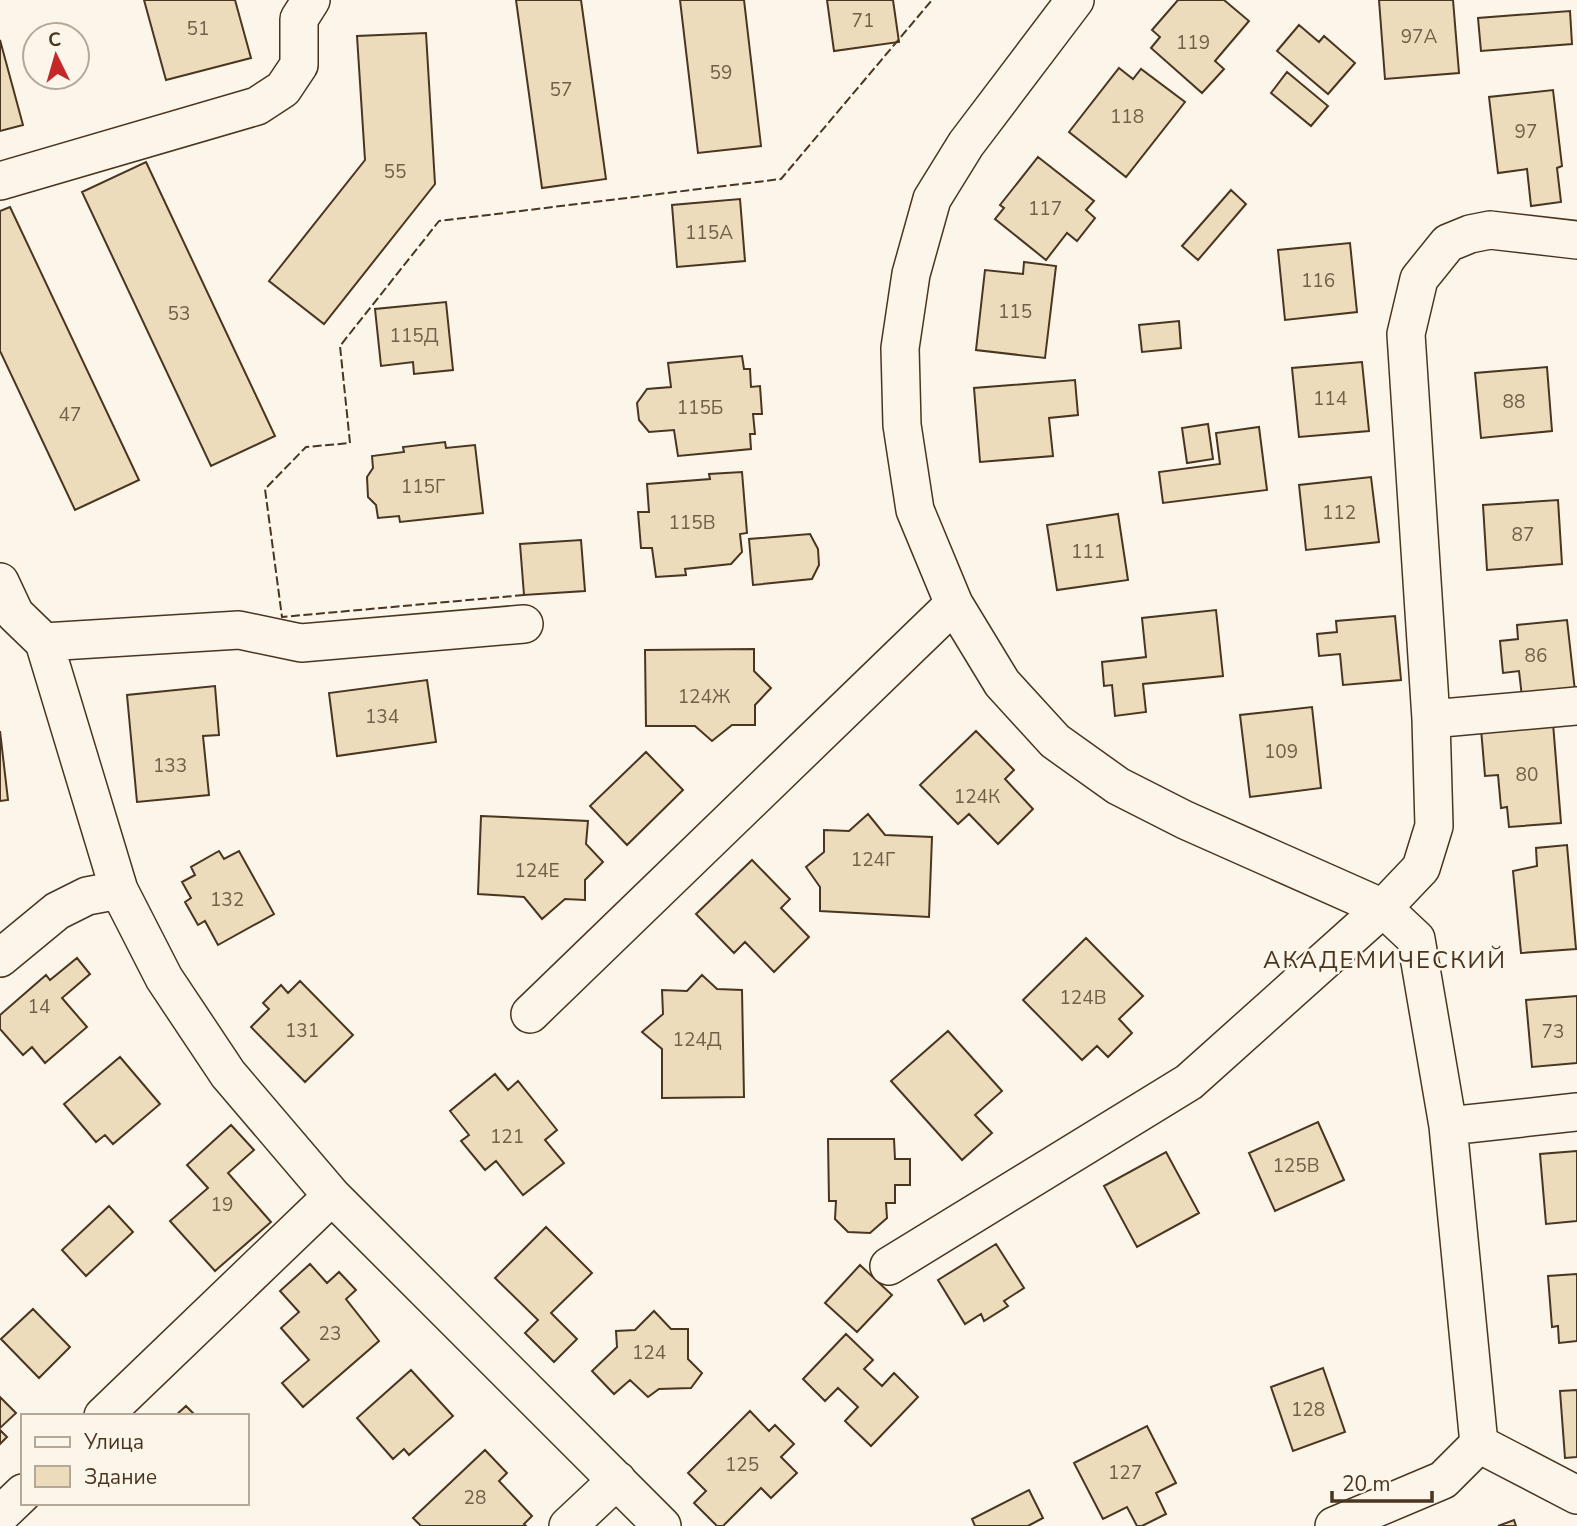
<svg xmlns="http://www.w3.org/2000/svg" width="1577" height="1526" viewBox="0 0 1577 1526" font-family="'Nunito Sans',sans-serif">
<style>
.building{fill:#ecdcbc;stroke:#4a3520;stroke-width:2}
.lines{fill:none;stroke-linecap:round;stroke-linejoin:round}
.minor-casing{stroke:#4a3520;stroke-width:40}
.minor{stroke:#fbf6e9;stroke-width:37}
.fence{stroke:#4a3520;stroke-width:2;stroke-dasharray:9 3.5;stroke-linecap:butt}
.labels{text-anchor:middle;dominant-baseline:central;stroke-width:5;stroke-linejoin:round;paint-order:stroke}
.number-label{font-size:19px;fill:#725f47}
.neighbourhood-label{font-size:24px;letter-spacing:2px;fill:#4a3520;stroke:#fbf6e9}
</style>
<rect width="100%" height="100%" fill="#fbf6e9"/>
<path class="building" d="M144,0H235L251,58L166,80Z
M516,0H581L606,179L542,188Z
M680,0H744L761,146L698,153Z
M827,0H893L899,42L834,51Z
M1178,0H1224L1249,21L1215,61L1224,69L1202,93L1151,48L1160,37L1152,30Z
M1379,0H1453L1459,73L1385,79Z
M1570,11L1572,44L1481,51L1478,18Z
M1299,25L1319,42L1324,36L1355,63L1328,94L1277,51Z
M426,33L435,184L324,324L269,281L365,160L357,36Z
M0,40L23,125L0,131Z
M1119,68L1133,79L1141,69L1185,102L1126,177L1069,132Z
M1287,72L1328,106L1311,126L1271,93Z
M1553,90L1562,166L1557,168L1561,202L1531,206L1527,169L1498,173L1489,97Z
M1038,157L1094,201L1086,210L1095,218L1077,241L1067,233L1046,260L995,219L1004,208L1000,205Z
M146,162L275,436L211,466L82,192Z
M1231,190L1246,204L1198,260L1182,246Z
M740,199L745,261L677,267L672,205Z
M10,207L139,480L75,510L0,351V211Z
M1350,243L1357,312L1285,320L1278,250Z
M1024,262L1056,266L1045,358L976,350L985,270L1023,274Z
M446,302L453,370L414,374L413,362L381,366L375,309Z
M1179,321L1181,348L1142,352L1139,325Z
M742,356L744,369H750L751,387L760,386L762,414H753L755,434H750L751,449L678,456L674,430L649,432L639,420L637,403L647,389L671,387L668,363Z
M1362,362L1369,431L1299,437L1292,368Z
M1547,367L1552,431L1481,438L1475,373Z
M1075,380L1078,415L1049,418L1053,456L980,462L974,388Z
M1208,424L1213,459L1187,463L1182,428Z
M1259,427L1267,490L1163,503L1159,472L1220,464L1216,433Z
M445,442L446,448L475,445L483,513L400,522L399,516L378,518L376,505L368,497L367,477L373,468L372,456L404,452L403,447Z
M742,472L747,533L740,534L742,552L731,564L685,569L686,575L656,577L652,548H641L638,512H649L647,484L710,479L709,474Z
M1371,477L1379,542L1306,550L1299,485Z
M1558,500L1562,564L1487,570L1483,505Z
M1118,514L1128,580L1057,590L1047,525Z
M810,534L818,549L819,565L812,579L753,585L749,539Z
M581,540L585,591L524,595L520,544Z
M1216,610L1223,676L1143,684L1146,712L1115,716L1112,685L1104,686L1102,662L1146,657L1142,618Z
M1395,616L1401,680L1343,685L1340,654L1319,656L1317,634L1337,632L1336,621Z
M1567,620L1575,691L1522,697L1519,671L1503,673L1500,641L1518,639L1517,625Z
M754,649V671L771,688L755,705V725H732L712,741L695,726H646L645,650Z
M427,680L436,742L337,756L329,693Z
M215,686L219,735L203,736L209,795L137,802L127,695Z
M1312,707L1321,788L1250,797L1240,715Z
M1553,723L1561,823L1509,827L1507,807L1501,808L1498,775L1485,776L1481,729Z
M0,731L8,800L0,801Z
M976,731L1014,770L1005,779L1033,809L998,844L969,814L958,824L920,785Z
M646,752L683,790L627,845L590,806Z
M868,814L885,835L932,837L929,917L820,911V887L806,867L824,852V830L849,831Z
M481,816L588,821L586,844L603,862L585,880V900L565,899L542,919L524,897L478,894Z
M1567,845L1576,949L1521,953L1513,871L1537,866L1536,848Z
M219,851L224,859L239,851L274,914L218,945L205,921L198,925L185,902L191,898L182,882L195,875L191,867Z
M752,860L790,899L781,908L809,937L774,972L745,942L734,953L696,914Z
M1086,938L1143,996L1119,1019L1132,1033L1108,1057L1097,1046L1082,1060L1023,1000Z
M77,958L90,974L62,998L87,1027L45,1063L32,1047L23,1055L0,1029V1015L46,975L50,980Z
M702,975L717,989L742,990L744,1097L662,1098V1049L642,1032L663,1014L662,990L687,991Z
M300,981L353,1035L305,1082L251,1027L269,1009L263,1003L281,985L288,993Z
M1577,996V1063L1532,1067L1526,1000Z
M948,1031L1002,1091L975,1115L992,1133L962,1160L891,1081Z
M120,1057L160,1104L113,1144L105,1135L96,1142L64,1104Z
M495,1074L508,1090L518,1081L557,1130L545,1140L564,1163L523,1195L496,1161L485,1170L461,1141L469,1135L450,1111Z
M1318,1122L1344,1180L1275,1211L1249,1153Z
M231,1125L254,1150L228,1173L271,1222L215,1271L170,1221L208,1188L187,1165Z
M828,1139H894L895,1159H910V1185H895V1203H886L887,1218L870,1233L848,1232L835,1219L836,1201H829Z
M1577,1151V1221L1546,1224L1540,1154Z
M1166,1152L1199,1213L1137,1247L1104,1186Z
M109,1206L133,1232L86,1276L62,1250Z
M546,1227L592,1273L551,1313L577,1339L554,1362L525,1333L538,1320L495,1278Z
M996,1244L1024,1288L1004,1301L1008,1306L984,1321L981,1314L965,1324L938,1280Z
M310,1264L327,1283L339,1272L356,1290L346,1299L379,1341L303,1407L282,1383L309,1360L281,1328L299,1312L280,1291Z
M860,1265L892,1295L857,1332L825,1303Z
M1577,1274V1341L1559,1343L1558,1326L1552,1327L1548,1276Z
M33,1309L70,1347L39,1378L1,1339Z
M654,1311L671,1329H688V1359L702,1373L691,1388L659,1389L648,1397L630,1380L614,1394L592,1371L617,1347L616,1331L635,1330Z
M846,1334L873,1360L864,1369L882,1386L894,1373L918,1397L871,1446L845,1421L858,1407L838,1388L825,1401L803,1379Z
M1323,1368L1345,1432L1293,1451L1271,1387Z
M411,1370L453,1416L409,1455L404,1449L393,1459L357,1418Z
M1577,1390V1457L1565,1458L1560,1391Z
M0,1397L16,1413L0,1428Z
M186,1406L196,1416H175Z
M750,1411L769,1431L775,1425L794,1444L781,1457L797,1473L771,1498L761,1488L723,1526H717L694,1503L706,1491L688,1473Z
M1147,1426L1176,1483L1156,1493L1166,1514L1142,1526H1137L1127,1507L1103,1519L1074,1463Z
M0,1430L7,1437L0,1444Z
M485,1450L507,1473L499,1481L532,1516L524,1524L526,1526H421L413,1518Z
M1029,1490L1043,1518L1028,1526H975L972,1519Z
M1514,1520L1516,1526H1498Z"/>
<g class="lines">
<defs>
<path id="minor" d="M1075,0L966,144L932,199L911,274L900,348L902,425L915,510L954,604L1002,683L1055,741L1118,786L1185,820L1383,908L1416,939L1448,1126L1479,1444L1443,1480L1334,1526
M0,181L257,106L283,89L299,65V19L311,0
M0,582L15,614L44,642L119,890L164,978L228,1074L332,1196L662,1526
M44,642L239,630L301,643L524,624
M1431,719L1577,706
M0,958L57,911L87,896L119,890
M530,1014L954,604
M1448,1126L1577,1112
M889,1266L1189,1082L1383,908L1421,868L1434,826L1431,719L1406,334L1419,279L1448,243L1470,234L1490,230L1577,240
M103,1416L332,1196
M1479,1444L1577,1495
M0,1515L23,1493
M568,1526L617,1480"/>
</defs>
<use href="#minor" class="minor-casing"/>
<use href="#minor" class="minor"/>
<path class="fence" d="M524,595L282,617L265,489L306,447L350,443L340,346L439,221L781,179L932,0"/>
</g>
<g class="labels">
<g class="number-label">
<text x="863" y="21">71</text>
<text x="198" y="29">51</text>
<text x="1419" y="37">97А</text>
<text x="1193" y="43">119</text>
<text x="721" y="73">59</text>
<text x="561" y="90">57</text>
<text x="1127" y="117">118</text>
<text x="1526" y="132">97</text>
<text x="395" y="172">55</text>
<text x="1045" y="209">117</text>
<text x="709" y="233">115А</text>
<text x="1318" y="281">116</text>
<text x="1015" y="312">115</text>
<text x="179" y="314">53</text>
<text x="414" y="336">115Д</text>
<text x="1330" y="399">114</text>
<text x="1514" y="402">88</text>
<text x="700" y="408">115Б</text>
<text x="70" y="415">47</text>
<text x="423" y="487">115Г</text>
<text x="1339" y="513">112</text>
<text x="692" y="523">115В</text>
<text x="1523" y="535">87</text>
<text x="1088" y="552">111</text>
<text x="1536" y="656">86</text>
<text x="704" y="697">124Ж</text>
<text x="382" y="717">134</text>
<text x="1281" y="752">109</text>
<text x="170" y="766">133</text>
<text x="1527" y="775">80</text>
<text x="977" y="797">124К</text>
<text x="873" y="860">124Г</text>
<text x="537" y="871">124Е</text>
<text x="227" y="900">132</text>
<text x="1083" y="998">124В</text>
<text x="39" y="1007">14</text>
<text x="302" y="1031">131</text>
<text x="1553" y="1032">73</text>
<text x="697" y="1040">124Д</text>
<text x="507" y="1137">121</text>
<text x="1296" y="1166">125В</text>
<text x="222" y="1205">19</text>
<text x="330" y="1334">23</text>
<text x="649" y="1353">124</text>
<text x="1308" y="1410">128</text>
<text x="742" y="1465">125</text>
<text x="1125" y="1473">127</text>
<text x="475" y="1498">28</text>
</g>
<g class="neighbourhood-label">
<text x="1385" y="960">АКАДЕМИЧЕСКИЙ</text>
</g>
</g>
<rect x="21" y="1414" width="228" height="91" fill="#fbf6e9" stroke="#b4a999" stroke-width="2"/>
<rect x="35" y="1437" width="35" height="10" fill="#fbf6e9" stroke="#b4a999" stroke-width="2"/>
<text x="84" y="1449" font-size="21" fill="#4a3520">Улица</text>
<rect x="35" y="1466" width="35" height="21" fill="#ecdcbc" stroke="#b4a999" stroke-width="2"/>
<text x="84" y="1484" font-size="21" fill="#4a3520">Здание</text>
<g transform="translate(56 56) rotate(355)"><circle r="33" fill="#fbf6e9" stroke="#b4a999" stroke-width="2"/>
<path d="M0-5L12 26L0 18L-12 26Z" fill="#c62828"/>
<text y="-10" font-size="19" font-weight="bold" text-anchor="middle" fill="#4a3520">С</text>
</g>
<path d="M1332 1491v10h100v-10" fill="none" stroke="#4a3520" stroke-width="3.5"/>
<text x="1342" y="1491" font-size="21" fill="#4a3520" stroke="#fbf6e9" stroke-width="5" paint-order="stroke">20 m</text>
</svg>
